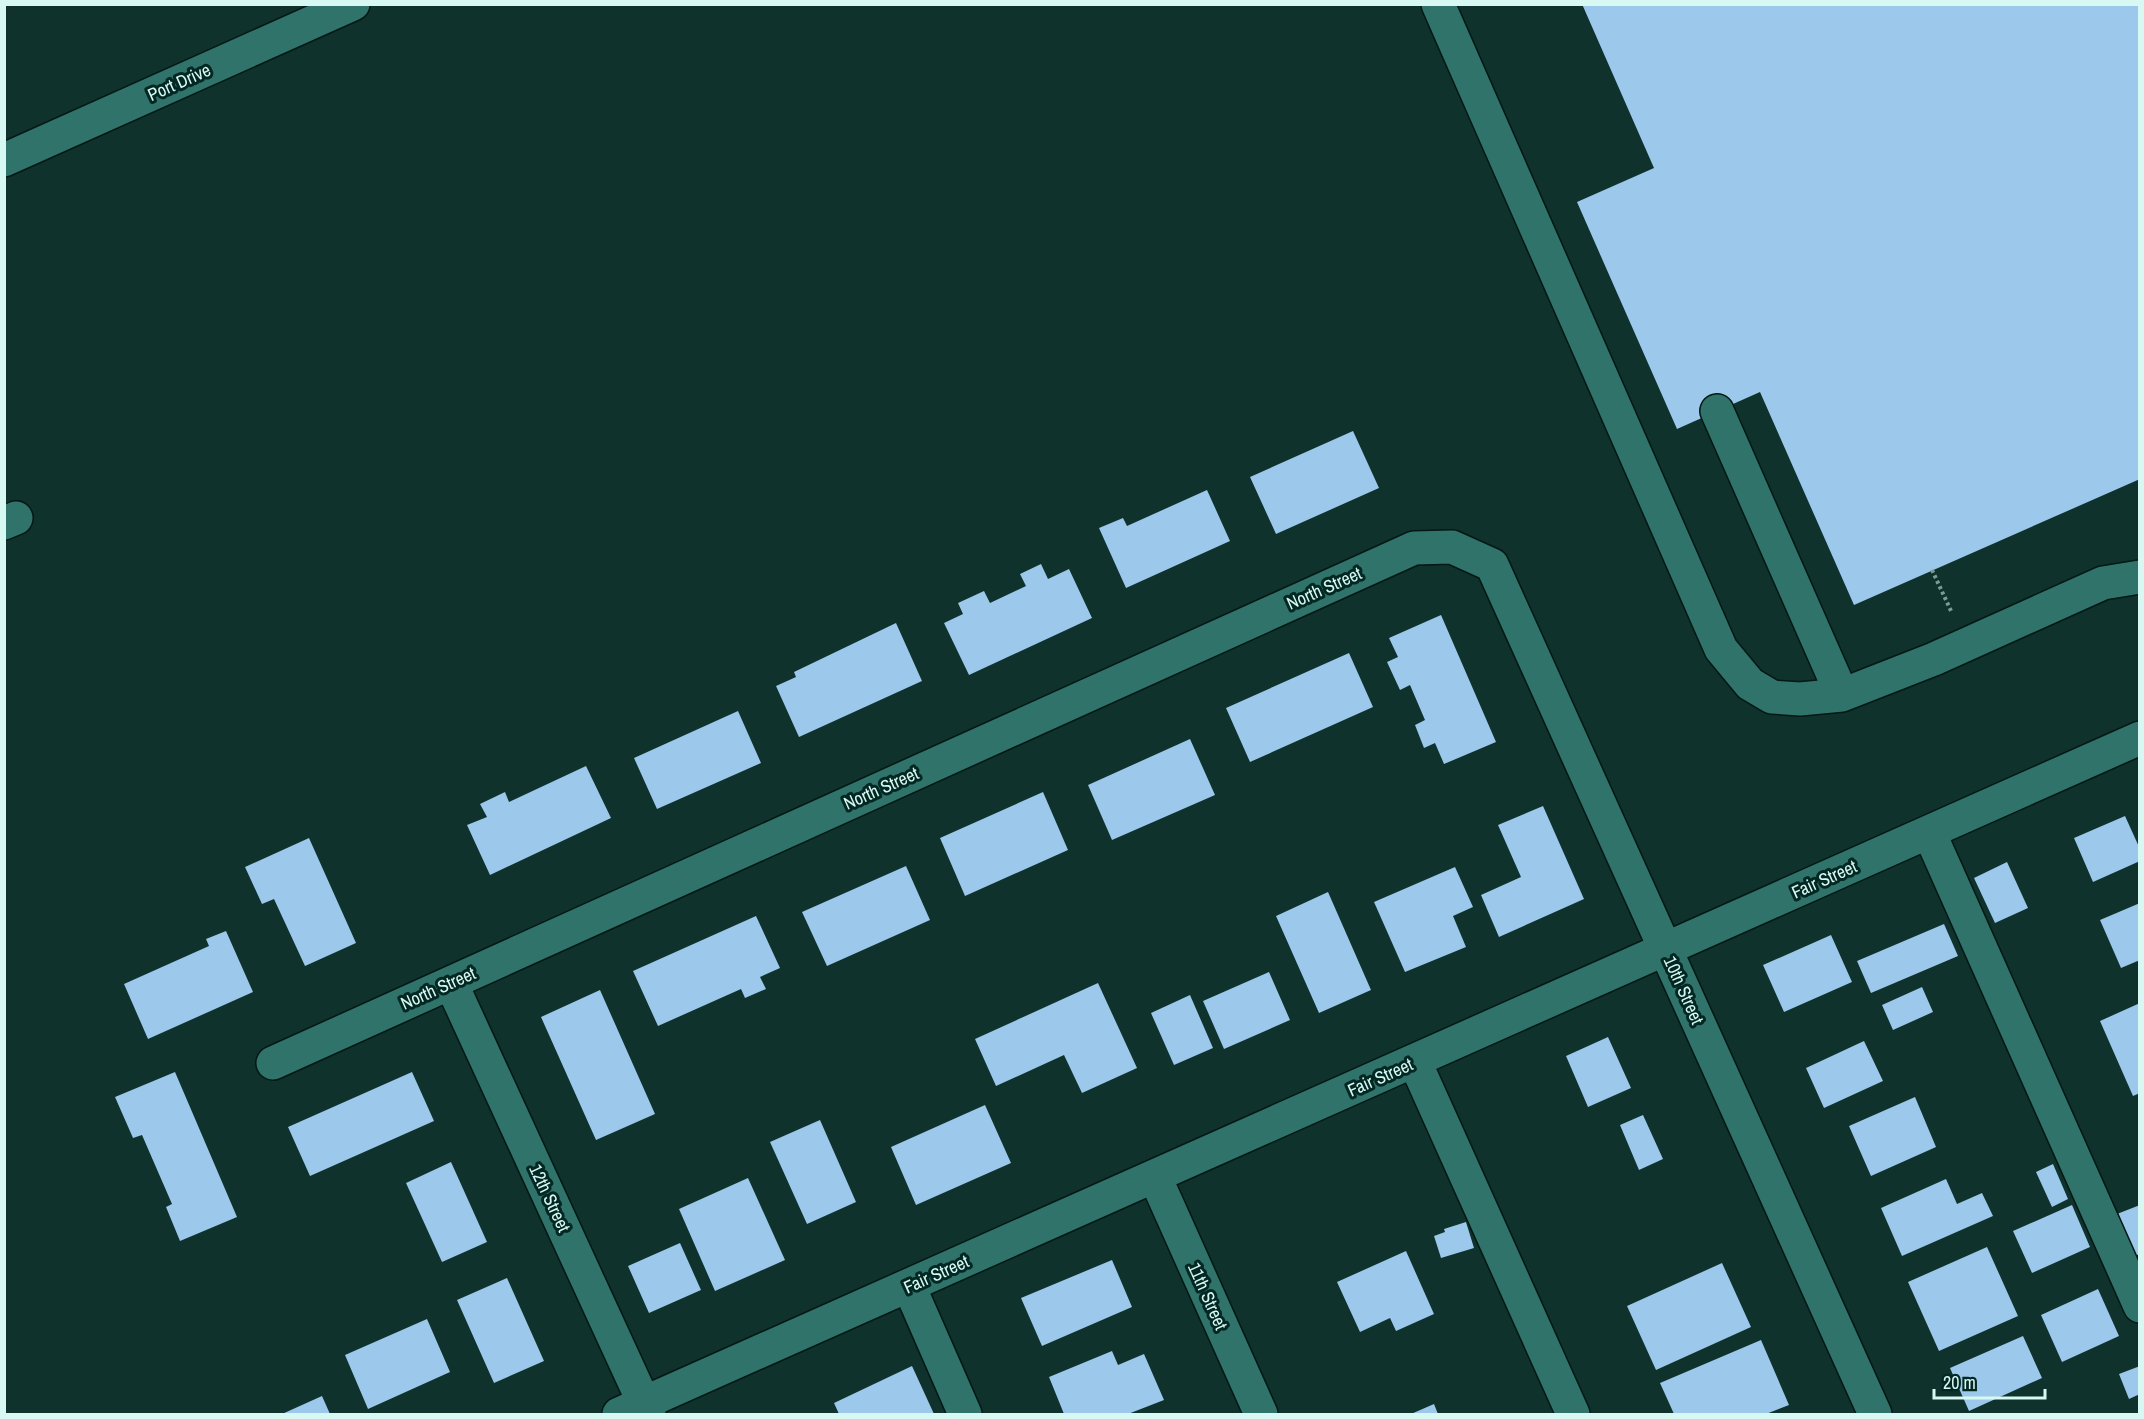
<svg xmlns="http://www.w3.org/2000/svg" width="2144" height="1419" viewBox="0 0 2144 1419" font-family="'Archivo Narrow',sans-serif">
<style>
.building{fill:#9bc8eb}
.lines{fill:none;stroke-linecap:round;stroke-linejoin:round}
.minor-casing{stroke:#041815;stroke-width:36}
.path{stroke:#7a9c96;stroke-width:4;stroke-dasharray:3 3;stroke-linecap:butt}
.minor{stroke:#30736a;stroke-width:33}
.labels{text-anchor:middle;dominant-baseline:central;stroke-width:6;stroke-linejoin:round;paint-order:stroke}
.street-label{font-size:18px;fill:#d8f9f3;stroke:#032824}
</style>
<rect width="100%" height="100%" fill="#0f322d"/>
<path class="building" d="M1582,4H2140V479L1854,605L1760,392L1677,429L1577,202L1654,168Z
M1353,431L1379,488L1276,534L1250,477Z
M1207,490L1230,541L1126,588L1099,528L1123,518L1127,526Z
M1041,564L1048,579L1069,569L1092,618L969,675L944,623L963,614L958,603L984,591L990,603L1026,586L1020,574Z
M1441,615L1496,742L1444,764L1435,743L1424,748L1415,725L1425,720L1410,685L1400,690L1387,662L1398,657L1389,638Z
M896,623L922,681L799,737L776,686L796,677L794,672Z
M1349,653L1373,707L1250,762L1226,708Z
M738,711L761,763L657,809L634,758Z
M1190,739L1215,795L1112,840L1088,785Z
M586,766L611,818L490,875L467,825L487,817L480,804L505,792L509,802Z
M1043,792L1068,850L965,896L940,838Z
M1543,806L1584,899L1499,937L1481,895L1521,877L1498,825Z
M2125,816L2140,849V861L2093,882L2074,838Z
M309,838L356,943L305,966L274,899L262,904L245,867Z
M2007,862L2028,908L1995,923L1974,878Z
M906,866L930,920L827,966L802,912Z
M1455,867L1473,907L1453,916L1466,947L1405,972L1374,902Z
M1328,892L1371,990L1319,1013L1276,916Z
M2140,903V960L2121,968L2100,920Z
M756,916L780,968L760,977L766,989L745,998L741,989L658,1026L633,971Z
M1944,924L1958,956L1871,993L1857,961Z
M226,931L253,992L148,1039L124,984L209,946L206,939Z
M1831,935L1852,982L1784,1012L1763,965Z
M1269,972L1290,1020L1224,1049L1203,1001Z
M1098,983L1137,1068L1082,1093L1064,1055L996,1086L975,1039Z
M1922,987L1933,1012L1893,1030L1882,1005Z
M600,990L655,1114L596,1140L541,1017Z
M1190,995L1213,1048L1174,1065L1151,1013Z
M2140,1003V1093L2133,1096L2100,1021Z
M1608,1037L1631,1088L1588,1107L1566,1056Z
M1864,1041L1883,1081L1824,1108L1806,1068Z
M175,1072L237,1217L180,1241L166,1207L172,1204L142,1135L133,1138L115,1097Z
M412,1072L434,1121L310,1176L288,1127Z
M1915,1097L1936,1147L1871,1176L1849,1126Z
M985,1105L1011,1163L916,1205L891,1147Z
M1643,1115L1663,1159L1639,1170L1620,1125Z
M820,1120L856,1202L807,1224L770,1142Z
M451,1162L487,1242L442,1262L406,1183Z
M2053,1164L2068,1199L2052,1207L2036,1172Z
M748,1178L785,1260L715,1291L679,1209Z
M1946,1179L1957,1204L1982,1193L1993,1216L1902,1256L1881,1208Z
M2072,1205L2090,1247L2032,1273L2013,1231Z
M2140,1205V1254L2134,1256L2117,1214Z
M1466,1222L1474,1248L1441,1258L1434,1236L1445,1232L1444,1229Z
M680,1243L701,1290L649,1313L628,1266Z
M1987,1247L2018,1316L1939,1351L1908,1282Z
M1406,1251L1434,1314L1396,1331L1390,1318L1360,1332L1337,1282Z
M1112,1260L1132,1307L1042,1346L1021,1298Z
M1722,1263L1751,1327L1656,1370L1627,1306Z
M507,1278L544,1361L494,1383L457,1300Z
M2098,1289L2119,1336L2062,1362L2041,1315Z
M427,1319L450,1372L368,1409L345,1355Z
M2023,1336L2042,1378L1969,1411L1950,1368Z
M1761,1340L1789,1405L1766,1414H1674L1660,1383Z
M1112,1351L1118,1365L1144,1354L1164,1400L1128,1414H1064L1049,1377Z
M912,1366L934,1414H839L834,1403Z
M2140,1366V1394L2129,1399L2119,1374Z
M322,1396L330,1414H282Z
M1434,1404L1438,1414H1411Z"/>
<g class="lines">
<defs>
<path id="minor" d="M1438,4L1721,649L1750,684L1772,697L1800,699L1842,695L1934,659L2103,583L2140,577
M4,160L353,4
M1717,411L1842,695
M4,523L16,518
M1929,832L2140,1306
M451,983L649,1414
M1415,1062L1573,1414
M273,1063L1414,548L1452,547L1492,565L1875,1414
M1155,1177L1261,1414
M909,1286L965,1414
M619,1414L2140,738"/>
</defs>
<use href="#minor" class="minor-casing"/>
<path class="path" d="M1932,570L1952,613"/>
<use href="#minor" class="minor"/>
</g>
<g class="labels">
<g class="street-label">
<text transform="translate(179 82) rotate(-24)">Port Drive</text>
<text transform="translate(1324 588) rotate(-24)">North Street</text>
<text transform="translate(881 788) rotate(-24)">North Street</text>
<text transform="translate(1824 879) rotate(-24)">Fair Street</text>
<text transform="translate(438 988) rotate(-24)">North Street</text>
<text transform="translate(1684 990) rotate(66)">10th Street</text>
<text transform="translate(1380 1077) rotate(-24)">Fair Street</text>
<text transform="translate(550 1198) rotate(65)">12th Street</text>
<text transform="translate(936 1274) rotate(-24)">Fair Street</text>
<text transform="translate(1208 1296) rotate(66)">11th Street</text>
</g>
</g>
<rect width="2144" height="1419" fill="none" stroke="#d8f9f3" stroke-width="12"/>
<path d="M1934 1389v9h111v-9" fill="none" stroke="#d8f9f3" stroke-width="3"/>
<text x="1943" y="1389" font-size="18" fill="#d8f9f3" stroke="#032824" stroke-width="4.5" paint-order="stroke">20 m</text>
</svg>
